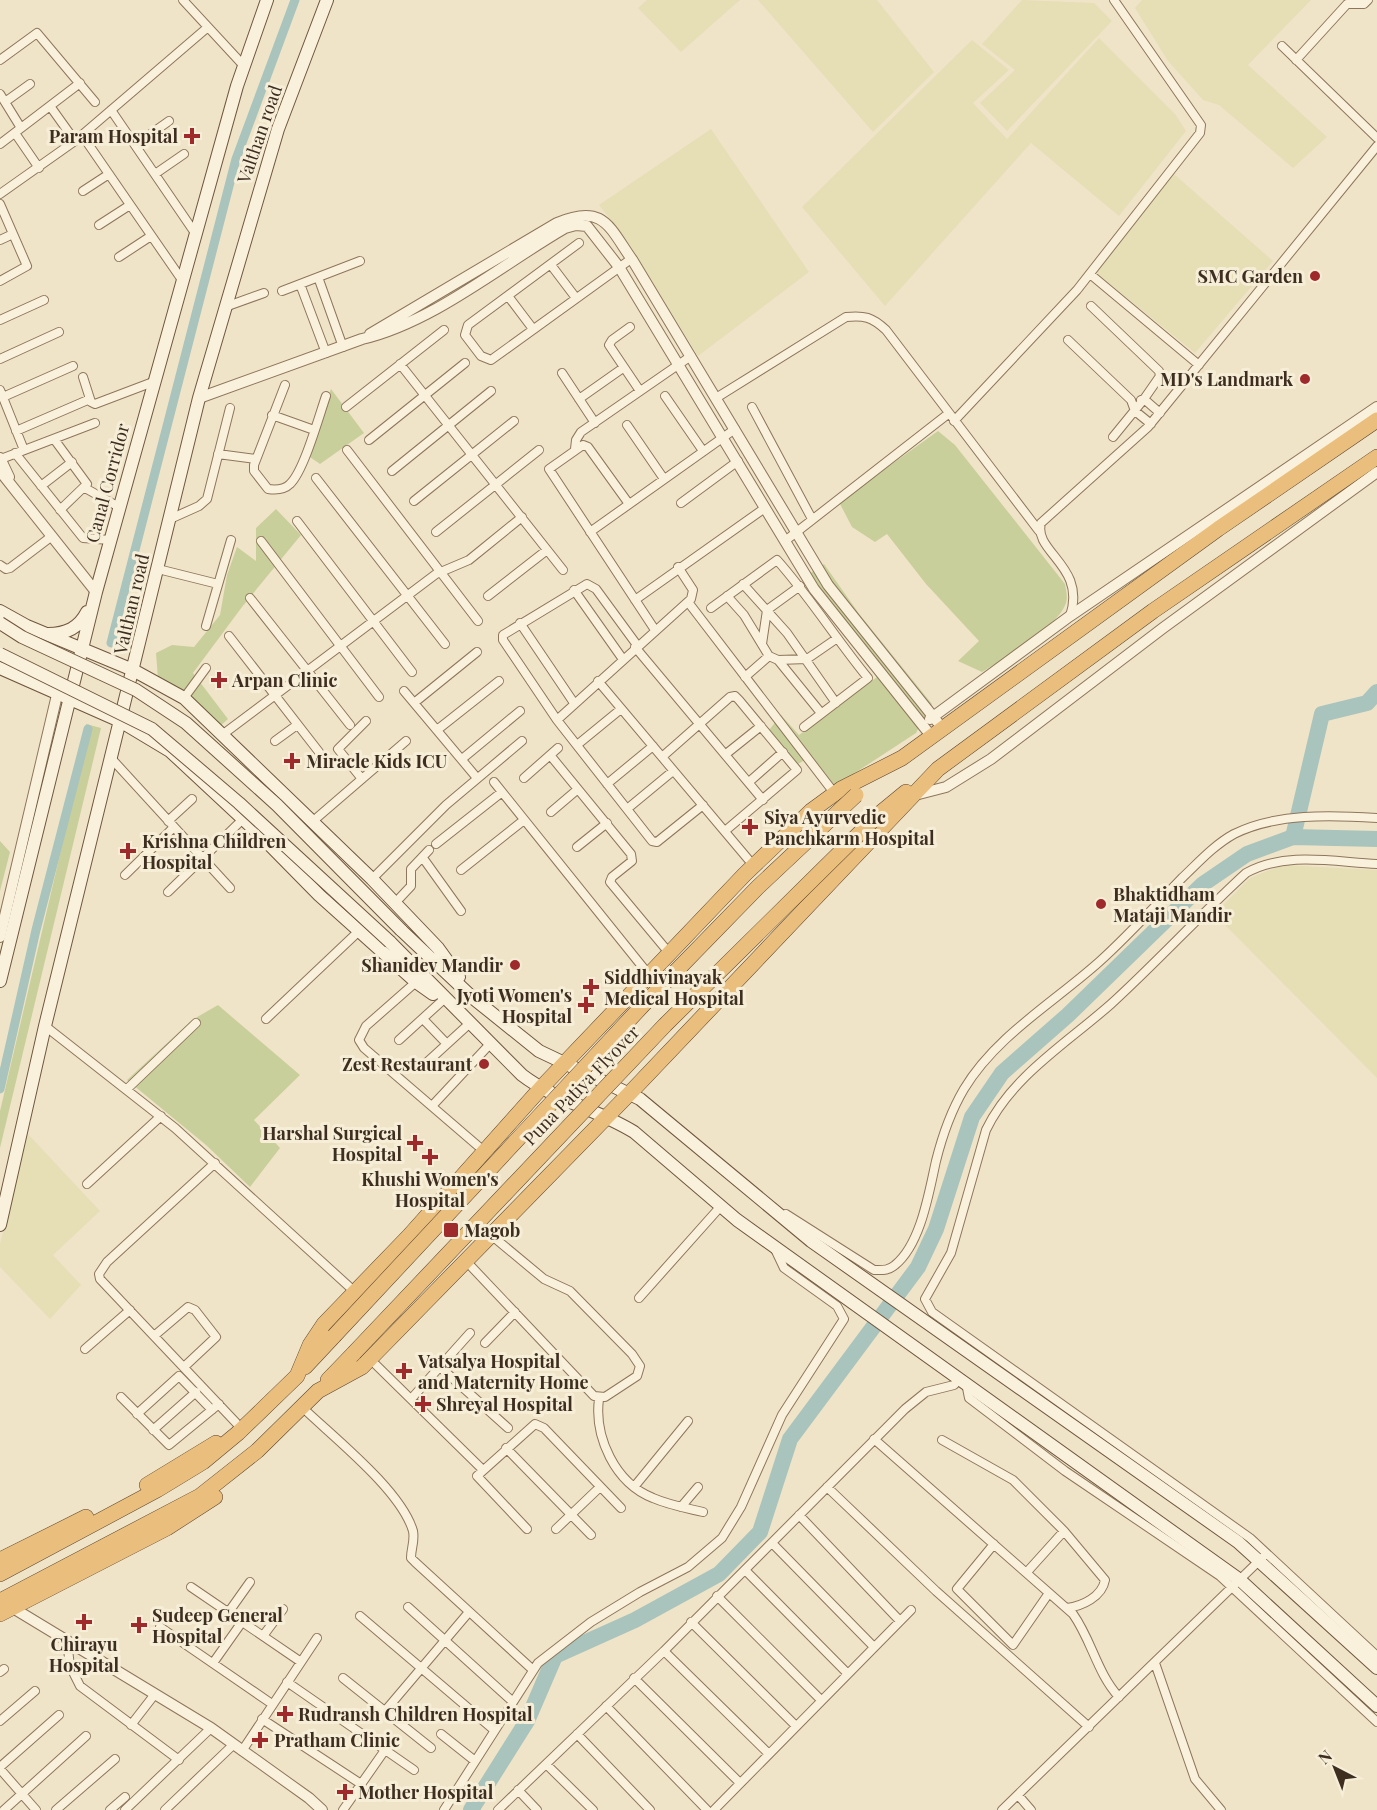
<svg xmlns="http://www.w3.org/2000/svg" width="1377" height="1810" viewBox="0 0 1377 1810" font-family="'Playfair Display',serif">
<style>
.farmland{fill:#e6deb5}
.green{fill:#c9cf9b}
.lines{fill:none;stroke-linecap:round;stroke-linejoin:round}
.canal{stroke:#a9c4bc;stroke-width:9}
.river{stroke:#a9c4bc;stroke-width:16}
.minor-casing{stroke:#8d765c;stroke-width:10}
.tertiary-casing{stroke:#8d765c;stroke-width:12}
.secondary-casing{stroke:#6f573f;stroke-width:14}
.trunk-casing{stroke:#5b4430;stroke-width:16}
.minor{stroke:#faf1dc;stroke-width:8}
.tertiary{stroke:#faf1dc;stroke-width:10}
.secondary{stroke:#faf1dc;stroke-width:12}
.trunk{stroke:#eabe7c;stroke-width:15}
.secondary-bridge-casing{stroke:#6f573f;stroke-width:14;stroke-linecap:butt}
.trunk-bridge-casing{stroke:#5b4430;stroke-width:16;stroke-linecap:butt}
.secondary-bridge{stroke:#faf1dc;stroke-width:12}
.trunk-bridge{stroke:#eabe7c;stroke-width:15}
.poi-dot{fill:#9e2a2b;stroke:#f7eed8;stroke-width:2}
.labels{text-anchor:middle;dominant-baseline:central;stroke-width:6;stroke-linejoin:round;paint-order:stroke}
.street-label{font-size:18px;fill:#3d2e20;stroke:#f7eed8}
.poi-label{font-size:18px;font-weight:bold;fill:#3d2e20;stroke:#f7eed8;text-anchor:start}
</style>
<rect width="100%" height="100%" fill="#f0e4c8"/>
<path class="farmland" d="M647,0H740L681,52L638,8Z
M758,0H877L934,72L873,132Z
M1022,0L1094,3L1112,21L1007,131L980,103L1015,70L982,44Z
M1142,0H1311L1248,65L1327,137L1293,168L1219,105L1203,100L1168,61L1135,8Z
M1099,38L1175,114L1186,131L1119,216L1031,143L885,306L802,207L972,40L1009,70L973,103L1007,139Z
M711,129L809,272L698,356L626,239L599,205Z
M1174,174L1273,261L1195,353L1095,272Z
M1282,865L1377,870V1078L1214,914L1250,878Z
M28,1134L100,1211L53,1255L81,1285L50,1319L0,1267V1244Z"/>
<path class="green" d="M331,389L364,433L320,464L307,455Z
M938,431L955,445L1065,584C1066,590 1068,597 1066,603C1058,627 1004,659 982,672L958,661L979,641L926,584L887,534L875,542L852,527L839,502Z
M276,509L301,535L242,607L193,673L228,719L218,728L158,679L156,653L172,645L194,647L220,615L227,575L237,547L256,561V528Z
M824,564L860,615L932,704L916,733L835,786L812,756L798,764L769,730L781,715L799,735L885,671L809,574Z
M86,724L101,728L0,1148V1111L76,786Z
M0,841L10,852L0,891Z
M218,1005L300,1075L254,1120L280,1148L250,1187L206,1145L127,1080L192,1020Z"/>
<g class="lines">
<path class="canal" d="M111,643L236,159L295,0
M0,1089L36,930L88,729"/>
<path class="river" d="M1293,837L1322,714L1367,703L1377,692
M471,1810L527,1721L555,1656L635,1620L719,1574L760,1532L790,1439L918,1267L936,1229L972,1117L1002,1073L1068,1015L1203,884L1247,854L1293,837L1377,839"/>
<defs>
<path id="minor" d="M183,0L244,66
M1282,46L1377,138
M0,60L37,33L95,102
M1296,60L1347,4H1364L1368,0
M0,94L21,128
M5,102L30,84
M50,106L75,141
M111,110L195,233
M15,133L39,168
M82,135L182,280
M0,144L80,83
M135,145L169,121
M155,174L184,154
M83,191L109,174
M0,194L75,141L208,27
M0,204L27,266L0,281
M99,225L130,205
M0,240L13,234
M579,243L468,325L465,335L481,356L491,360L631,259
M119,257L151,236
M551,265L576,298
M1090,274L1199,365
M318,277L343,347
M300,284L326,353
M282,291L360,261
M508,296L533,329
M1091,306L1159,371L1160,376L1144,399L1113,437
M225,307L264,293
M0,320L44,300
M630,327L612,340L609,345L640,391
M1068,340L1131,400L1135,411L1151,424
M0,359L59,332
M400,364L563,570
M562,373L595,423
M83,377L91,402L95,404L153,382
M285,385L254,465V471L268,489C275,490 284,490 290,484C304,471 319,416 326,396
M0,390L24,450
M665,396L703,451
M3,397L73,366
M716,398L846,317C864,315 872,317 886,330L1039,531
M579,399L623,368
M1141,400L1144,399L1160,413
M346,407L444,330
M752,407L812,519
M272,415L314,430
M954,421L1077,290L1200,133L1201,125L1114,0
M627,425L664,479
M16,431L90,399
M54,439L87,484L60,510
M369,440L465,363
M575,449L576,440L581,432L691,356
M347,450L478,621
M15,453L83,538L110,540
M218,454L256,459
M1,459L95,423
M392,471L491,391
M316,478L445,644
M41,486L72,462
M85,488L119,507
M414,501L514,421
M681,503L738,461
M629,504L588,447L583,445L549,469L655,630
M170,519L199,506L207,499L230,408
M297,521L412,672
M436,532L539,450
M590,532L735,429
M261,541L379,697
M785,541L948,414
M0,565L6,569L10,568L52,536
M158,569L218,584
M743,584L787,633L836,703
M574,590L622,658
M488,596L547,550
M727,596L744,615L769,656L778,660L821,713
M250,598L350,725
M635,600L765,508
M688,602L835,794
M711,608L777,560C810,597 836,639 868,678L804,727
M1070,616C1087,566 1033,552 1041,523L1148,427L1377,146
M520,623L574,703
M206,626L231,540
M229,636L319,752
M762,644L767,610L800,586
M637,645L596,589L587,584L503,635V640L557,720L652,841L657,842L703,805
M635,647L763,800
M778,660L807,659L836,639
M745,677L769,656
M598,681L753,865
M404,691L477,778
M184,698L206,668
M414,703L477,652
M557,720L691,599L693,590L678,567
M437,730L499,681
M222,735L436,574L469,560L522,517
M275,741L297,725
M577,745L621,709
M726,754L761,726
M550,755L631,854L632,861L612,877L610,882L670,954
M110,757L230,888
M662,757L730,697L735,696L739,700L797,770L725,831
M462,759L520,711
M524,778L558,748
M362,779L338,749L366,721
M494,782L649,975
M749,782L783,752
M607,784L653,746
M627,809L673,771
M551,812L578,789
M168,821L192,799
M312,822L406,741
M436,844L502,792
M577,847L607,823
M423,858L461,911
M1377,864C1334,862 1285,851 1246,873C1200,915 1157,962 1111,1004C1067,1043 1012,1076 986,1130L951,1253L925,1299L932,1312L1250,1538L1377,1656
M461,870L524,820
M125,875L174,827
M372,879L446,805L522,741
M168,892L243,819
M395,903L411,886V869L429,850
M416,982L366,1026L359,1040L364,1048L485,1152
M266,1019L359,931
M423,1019L447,1044
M45,1026L175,1128L355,1292
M399,1040L443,1000
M424,1065L470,1023
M127,1089L196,1023
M432,1106L490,1044
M215,1163L107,1262L99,1274L100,1279L242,1429
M87,1184L161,1116
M786,1214L874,1270C882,1270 888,1271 895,1265C921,1244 929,1192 936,1161C942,1137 951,1111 964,1089C996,1036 1053,1003 1099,962C1128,936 1155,906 1182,878C1198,863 1214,845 1234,834C1276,813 1331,815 1377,818
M466,1261L594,1396L605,1397L637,1376L640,1366L632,1354L570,1291L544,1279L491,1235
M639,1298L721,1206
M154,1336L188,1307L195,1310L216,1337L184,1367
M485,1343L515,1312
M85,1349L130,1310
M370,1359L482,1469
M440,1367L508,1428
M966,1383L969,1398L1065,1471L1220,1576L1377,1722
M121,1397L169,1445L219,1404
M411,1399L470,1333
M599,1399C594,1437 615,1483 653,1498C669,1505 686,1508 703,1512
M302,1407C333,1437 401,1490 413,1531C415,1541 411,1548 411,1558L415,1562L533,1670
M137,1414L179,1376L212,1410
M153,1430L196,1392
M874,1439L1073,1614C1092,1641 1097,1673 1119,1697
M942,1440L1013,1480L1064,1531L1105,1580C1102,1597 1082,1606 1067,1608
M506,1448L591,1535
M634,1487L688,1421
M827,1487L936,1591L1089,1727
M681,1507L698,1487
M799,1515L900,1621
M527,1529L477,1476L535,1424L544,1428L621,1508
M556,1529L600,1487
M772,1543L874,1647
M994,1544L957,1589L1013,1645L1049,1593
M745,1570L848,1674
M1027,1572L1064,1531
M191,1587L301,1662
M717,1596L821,1700
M408,1607L512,1701
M228,1613L250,1582
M360,1616L494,1730
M691,1622L796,1726
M160,1627L272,1704
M263,1636L283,1609
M67,1641L70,1666L80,1686L179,1760
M664,1651L768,1753
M213,1663L242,1622
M1155,1663L1195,1779L1221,1810
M0,1672L4,1669
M343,1678L431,1748
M634,1678L739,1782
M287,1682L414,1770
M606,1706L707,1810
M385,1711L469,1612
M262,1719L361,1784
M0,1721L35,1691
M131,1725L155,1694
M441,1734L475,1761
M577,1734L650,1810
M242,1751L317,1638
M546,1764L593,1810
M0,1767L59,1715
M0,1769L36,1810
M518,1790L537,1810
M1018,1795L1031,1810
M4,1810L86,1736
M56,1810L115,1759
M110,1810L125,1797
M125,1810L211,1728
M165,1810L233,1745
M343,1810L385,1750
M444,1810L538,1663L591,1622L640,1592L688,1567L722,1538L741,1507L782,1415L844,1319L837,1306L784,1268L775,1249
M498,1810L664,1651L905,1409L926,1392L954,1385L960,1379
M714,1810L911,1610
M1002,1810L1262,1558"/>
<path id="tertiary" d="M370,334L557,223C604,203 609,227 633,261L828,585L943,729
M199,398L362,339C434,322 501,265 565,228L576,225L587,226L619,267L814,589L932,737
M0,458L9,477
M0,471L96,592
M930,719L1070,616L1377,407
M915,795L946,787L991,759L1163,628L1377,472
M0,937L57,695
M13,1608L211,1728L309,1798L322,1810"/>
<path id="secondary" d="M0,611L27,626L133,670L184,698L372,879L438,948L459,977
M48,634C66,634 79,628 87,612
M0,668L120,721L170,751L256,831L319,895L416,982L433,994
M401,930L473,998L539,1051L640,1099L811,1241L1238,1542L1377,1668
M390,942L522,1075C556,1101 599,1110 634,1132L737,1220L1240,1580L1377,1706
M0,981L96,592L237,86L267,0
M0,1225L45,1026L199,398L278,129L327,0"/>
<path id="trunk" d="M878,815L906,792
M305,1367L334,1336
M328,1380L354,1353
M147,1485L216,1443
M0,1560L86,1517
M0,1574L157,1490L203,1462L238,1433L297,1376L310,1345L324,1324L409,1236L541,1088L745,874L811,811L841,789L902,758L1218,529L1377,420
M0,1601L200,1496L257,1451L318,1391L362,1367L630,1093L938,769L1153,611L1377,457
M0,1614L167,1528L215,1497"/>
</defs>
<use href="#minor" class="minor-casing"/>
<use href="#tertiary" class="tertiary-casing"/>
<use href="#secondary" class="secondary-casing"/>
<use href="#trunk" class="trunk-casing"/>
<use href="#minor" class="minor"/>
<use href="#tertiary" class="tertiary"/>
<use href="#secondary" class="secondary"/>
<use href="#trunk" class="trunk"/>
<defs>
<path id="secondary-bridge" d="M0,623L22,637L136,690L186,723L277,805L401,930
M0,654L152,729L239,803L390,942"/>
<path id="trunk-bridge" d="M334,1336L643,1005L758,887L856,795
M354,1353L665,1025L878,815"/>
</defs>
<use href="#secondary-bridge" class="secondary-bridge-casing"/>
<use href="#trunk-bridge" class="trunk-bridge-casing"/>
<use href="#secondary-bridge" class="secondary-bridge"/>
<use href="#trunk-bridge" class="trunk-bridge"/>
</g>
<g class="poi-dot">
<path d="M189 127h6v6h6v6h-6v6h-6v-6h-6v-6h6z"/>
<circle cx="1315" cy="276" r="6"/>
<circle cx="1305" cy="379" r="6"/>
<path d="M216 671h6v6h6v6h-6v6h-6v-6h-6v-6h6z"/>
<path d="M289 752h6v6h6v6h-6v6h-6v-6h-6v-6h6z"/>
<path d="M747 818h6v6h6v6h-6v6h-6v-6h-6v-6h6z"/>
<path d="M125 842h6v6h6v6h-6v6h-6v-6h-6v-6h6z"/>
<circle cx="1101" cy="904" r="6"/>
<circle cx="515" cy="965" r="6"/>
<path d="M588 978h6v6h6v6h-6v6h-6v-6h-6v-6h6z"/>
<path d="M583 996h6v6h6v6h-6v6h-6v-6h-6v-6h6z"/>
<circle cx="484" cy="1064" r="6"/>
<path d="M412 1134h6v6h6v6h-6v6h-6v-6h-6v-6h6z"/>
<path d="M427 1148h6v6h6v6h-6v6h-6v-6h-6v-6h6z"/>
<rect x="443" y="1222" width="16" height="16" rx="3"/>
<path d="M401 1362h6v6h6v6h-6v6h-6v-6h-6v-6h6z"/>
<path d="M420 1395h6v6h6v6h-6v6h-6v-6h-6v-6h6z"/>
<path d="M81 1613h6v6h6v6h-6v6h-6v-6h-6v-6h6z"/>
<path d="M136 1616h6v6h6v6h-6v6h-6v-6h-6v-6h6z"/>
<path d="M282 1705h6v6h6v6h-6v6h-6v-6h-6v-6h6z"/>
<path d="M257 1731h6v6h6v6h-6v6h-6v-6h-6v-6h6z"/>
<path d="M342 1783h6v6h6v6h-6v6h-6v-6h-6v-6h6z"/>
</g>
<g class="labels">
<g class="street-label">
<text transform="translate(259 134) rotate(-71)">Valthan road</text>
<text transform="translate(107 483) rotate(-75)">Canal Corridor</text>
<text transform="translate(131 604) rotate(-77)">Valthan road</text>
<text transform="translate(581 1085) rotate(-46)">Puna Patiya Flyover</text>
</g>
<g class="poi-label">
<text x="178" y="136" text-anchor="end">Param Hospital</text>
<text x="1303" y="276" text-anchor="end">SMC Garden</text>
<text x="1293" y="379" text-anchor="end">MD's Landmark</text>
<text x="232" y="680">Arpan Clinic</text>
<text x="306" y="761">Miracle Kids ICU</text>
<text x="764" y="817">Siya Ayurvedic<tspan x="764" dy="21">Panchkarm Hospital</tspan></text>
<text x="142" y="841">Krishna Children<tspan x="142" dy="21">Hospital</tspan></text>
<text x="1113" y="894">Bhaktidham<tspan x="1113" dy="21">Mataji Mandir</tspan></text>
<text x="503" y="965" text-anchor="end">Shanidev Mandir</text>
<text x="604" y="977">Siddhivinayak<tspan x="604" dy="21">Medical Hospital</tspan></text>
<text x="572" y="995" text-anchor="end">Jyoti Women's<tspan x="572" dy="21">Hospital</tspan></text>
<text x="472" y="1064" text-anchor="end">Zest Restaurant</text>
<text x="402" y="1133" text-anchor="end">Harshal Surgical<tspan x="402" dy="21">Hospital</tspan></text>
<text x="430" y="1179" text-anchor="middle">Khushi Women's<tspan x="430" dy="21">Hospital</tspan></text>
<text x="464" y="1230">Magob</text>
<text x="418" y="1361">Vatsalya Hospital<tspan x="418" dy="21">and Maternity Home</tspan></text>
<text x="436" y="1404">Shreyal Hospital</text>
<text x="152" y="1615">Sudeep General<tspan x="152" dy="21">Hospital</tspan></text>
<text x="84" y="1644" text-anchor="middle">Chirayu<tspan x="84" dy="21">Hospital</tspan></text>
<text x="298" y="1714">Rudransh Children Hospital</text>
<text x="274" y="1740">Pratham Clinic</text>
<text x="358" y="1792">Mother Hospital</text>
</g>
</g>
<g transform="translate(1335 1768) rotate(318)" stroke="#f7eed8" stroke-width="4.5" paint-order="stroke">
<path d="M0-4.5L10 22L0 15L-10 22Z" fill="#3d2e20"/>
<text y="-9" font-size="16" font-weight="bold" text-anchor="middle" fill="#3d2e20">N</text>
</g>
</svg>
